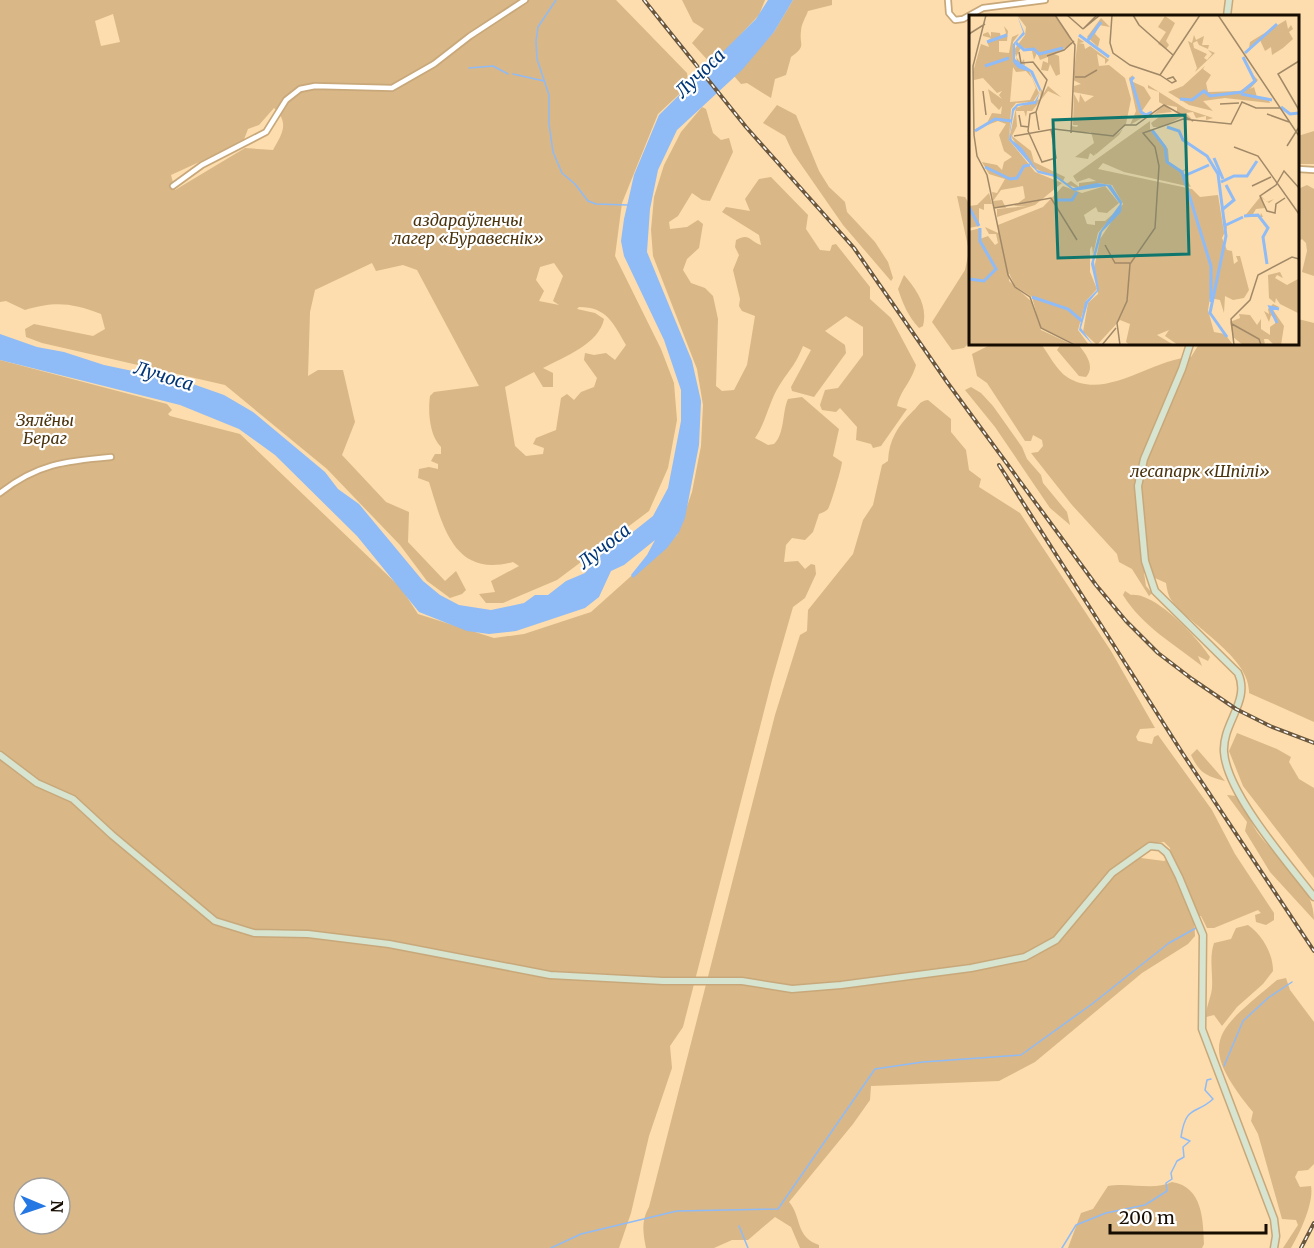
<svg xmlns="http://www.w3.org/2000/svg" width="1314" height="1248" viewBox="0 0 1314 1248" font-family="Merriweather,serif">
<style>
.green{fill:#d9b786;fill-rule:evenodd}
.water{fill:#8fbbf7}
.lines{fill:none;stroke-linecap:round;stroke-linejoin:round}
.stream{stroke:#8fbbf7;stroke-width:1.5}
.street-casing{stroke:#c8a87a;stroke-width:8}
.secondary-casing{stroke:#c8a87a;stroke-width:9}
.street{stroke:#fff;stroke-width:4.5}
.secondary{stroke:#d6e4d0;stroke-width:6}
.rail-casing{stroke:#6a573e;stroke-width:4}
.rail{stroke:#fff;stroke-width:1.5;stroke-dasharray:4.5;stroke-linecap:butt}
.labels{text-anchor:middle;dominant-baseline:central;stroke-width:4.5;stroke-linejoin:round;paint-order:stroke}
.park-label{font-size:16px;font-style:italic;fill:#4a330d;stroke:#fff}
.water-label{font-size:18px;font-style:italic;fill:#003677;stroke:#fff}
.inset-river{fill:none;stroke:#8fbbf7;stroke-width:3}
.inset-road{fill:none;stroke:#a18968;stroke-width:1.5}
.view{fill:#0f766e;fill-opacity:0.15;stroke:#0f766e;stroke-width:3}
.inset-edge{fill:none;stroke:#170c00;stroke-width:3}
</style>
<rect width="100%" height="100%" fill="#fdddad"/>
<path class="green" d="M0,0H616L687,73L689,85L658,114L622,203L615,256L661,349L674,383L677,420L668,468L649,511L557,580L503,603H486L479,594L495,592L491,581L519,566L513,562C454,578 443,527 429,482L418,478L419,469L429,467L438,469V464L431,461L435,454H441V447C429,435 428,411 430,396L434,392L479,386L417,270L403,265L376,271L372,263L315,290L310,312L308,376L318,370H343L355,422L342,455L386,502L409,512L408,542L445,581L456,571L466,590L462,594L450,598L427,581L400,545L327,469L225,385L42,343L26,337L25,329L34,324L93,336L105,329L101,314C72,303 55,301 25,310L6,301L0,302ZM113,14L120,42L101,46L95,21ZM274,108C290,123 282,134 273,150L245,148L175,190L171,175L243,142L248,129L259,125ZM554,263L563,276L553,301L559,305L539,301L544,291L536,280L540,267ZM579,307C607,307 613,323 626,345L615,360L606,353L594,355L585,353L584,360L597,378L594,387L581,392L574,400L567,394L561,398L556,430L536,438L533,444L544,448L543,454L526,456L515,446L505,387L534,372L543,387H553V373L543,368C564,357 599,344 604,319L595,313L577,309Z
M682,0H765L759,15L712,65L692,43L704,29L693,22Z
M793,0H832V5L808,11C806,17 801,24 801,31C799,46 807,45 791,57L786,75L775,79L771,98L747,83L741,84L734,76L774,32Z
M777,105L796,115L819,171L829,187L845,202L847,212L875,242L888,262L893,278L891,281L843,225L793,153L785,136L763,123Z
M702,107L706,109L713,133L721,140L729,138L733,152L710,201L702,200L692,193L678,216L669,222L670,229L687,227L698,220L703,224L699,248L687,259L683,270L691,283L705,288L713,296L718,319L716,386L722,391L734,390L747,365L755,316L742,311L739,306L740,299L733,270L739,255L735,247L736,240C750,232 750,242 761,245L759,235L722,212L726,207L750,211L745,199L759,179L771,177L808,215L806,229L820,250L830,251L832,245L836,244L870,287V299L891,318L916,365C911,383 901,389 897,406L907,409L881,446L873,448L871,444L856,440L857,427L840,408L836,412L822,410L820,405L825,390L838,388L863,355V327L846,316L825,331L845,345L846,353L814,397L792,391L791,387L811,350L803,346C795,366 789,370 779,386C769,402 766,422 755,438L768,445L774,444C785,434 782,412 788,399L802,397L839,429L833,456L842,462C842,467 830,507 828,509C826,511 822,513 819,514L813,532L805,540L792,538L786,545L784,562L798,561L805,569L811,564L815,565L816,574L805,598L793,607L772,680L683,1027L670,1046L672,1068L649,1136L631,1213L619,1248H0V360L167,404L172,410L168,414L170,416L240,434L401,588L418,614L494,638L524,634L591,612L677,535L692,492L701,446L703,405L697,369L653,256L651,230L654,197L664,165L681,132ZM24,1188H60V1224H24Z
M1314,131V164H1298V136Z
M1307,185L1314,189V276L1302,272L1307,251L1306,243L1302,239L1298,242V189Z
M957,196L965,197L970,205V342L964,348L952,350L932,322L965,270L969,251Z
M904,275C917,290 928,306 923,326L919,328C908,316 903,304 898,289Z
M1298,319L1314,323V722L1249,693C1251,658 1192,627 1172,601C1168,596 1167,589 1166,583L1144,573L1146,586L1152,593L1149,596L1132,569L1119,562L1117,554L1072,505L1031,453L1038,452L1043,446L1042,440L1033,435L1031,441H1025L987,383L977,376L972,354L988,346L986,344H1041C1048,353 1057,371 1067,377C1105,402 1151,359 1191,357L1199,344H1298Z
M1061,344H1078C1085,353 1096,366 1086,377L1079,376L1057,350Z
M971,387L981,393L993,406L1022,447L1027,459L1041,475L1043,483L1067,512L1070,525L1050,508L995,427L965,390Z
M928,400L951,419V432L966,450L969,470L981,479L979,487L1020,513L1111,651L1155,728L1140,729L1136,737L1138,741L1152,744L1154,737L1158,735L1212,810L1235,854L1274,913V920L1266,925L1256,922L1255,915L1261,913L1258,910L1214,928H1207L1201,916L1194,917L1195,936L1188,944L1142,973L1035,1062L999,1081L871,1086L870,1100L853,1124L789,1202C802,1217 795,1237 819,1245V1248H800L791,1227L775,1217L748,1240H732L714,1248H646C643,1233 641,1221 649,1207L775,715L800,635L807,631L808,610L853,554L863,520L873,505L882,465L888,461C889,439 898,426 913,411C919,406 919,401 928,400ZM1164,842L1170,848L1171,857L1164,861L1141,858V855L1149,851L1155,843Z
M1125,591L1131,595C1155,592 1198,638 1210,657L1208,661L1198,656L1202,666C1174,644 1142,626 1123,595Z
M1237,733L1277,749L1291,757L1289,762L1299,779L1314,788V878L1243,786L1229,751Z
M1197,749L1225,781C1207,776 1200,774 1191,755Z
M1227,795L1237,796C1244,807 1250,821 1257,832C1277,860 1314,883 1314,920L1270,872L1245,831L1247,822Z
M1248,925C1262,935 1273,953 1273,971L1263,984L1237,1007L1222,1026L1214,1015L1206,1017C1206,1006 1211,998 1212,988C1213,972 1209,958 1214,943L1231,939L1236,928Z
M1286,978L1290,990L1314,1022V1164L1308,1170L1298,1171L1295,1177L1300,1187L1311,1186C1314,1203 1300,1233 1291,1248H1283L1298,1225L1296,1220L1282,1219L1258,1134L1251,1121L1253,1112C1196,1042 1215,1032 1277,980Z
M1172,1182C1203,1187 1203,1220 1204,1244L1202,1248H1068L1081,1213L1093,1209L1108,1186C1129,1182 1154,1191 1172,1182Z"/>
<path class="water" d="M768,0H793L774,32L742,70L677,130L658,170L650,209L647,252L692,361L701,401L699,445L685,518L679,532L667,548L633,578L631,575L647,555L655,540L624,565L611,571L599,597L585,608L516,631L489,634L467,631L419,612L357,536L275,455L239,429L180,405L0,360V334L37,347L64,352L104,365L190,383L224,395L253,412L325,472L338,489L359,504L423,581L440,595L459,605L491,610L524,603L535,595H548L566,581L585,573L607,548L624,539L653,516L668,488L681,421V390L664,340L624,256L621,241L624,219L634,175L659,115L756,19Z"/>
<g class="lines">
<path class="stream" d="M556,0L538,27L536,41L537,59L549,95V124L553,152L562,173L575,184L588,201L596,204L628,205
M469,68L493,66L508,74
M513,74L544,81
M1224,1066L1243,1021L1268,998L1292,982
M739,1226L748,1248
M551,1248L581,1234L677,1211L778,1209L875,1069L923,1062L1021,1055L1092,1004L1169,943L1196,928
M1062,1248L1076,1225L1106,1213L1145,1205L1167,1191L1166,1183L1172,1179L1171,1173L1177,1161L1184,1157L1183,1147L1190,1141L1181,1137C1186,1104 1196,1115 1213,1099L1205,1090L1207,1080L1211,1079"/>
<defs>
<path id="street" d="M948,0L949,13L955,20L963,19L983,8L1045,0
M1298,169L1314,170
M173,186L202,165L266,132L286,100L300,89L315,86L392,88L434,64L470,36L525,0
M0,493C37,464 65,461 111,457"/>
<path id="secondary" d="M1227,16L1229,0
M1190,344L1182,369L1144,459L1138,486L1145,561L1155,591L1238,673C1251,701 1222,723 1224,752C1227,794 1288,863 1314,897
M0,755L37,783L73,799L112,835L215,921L254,933L308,934L389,944L550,975L663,981H742L792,989L841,985L971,968L1025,957L1056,940L1112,873L1150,846L1160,847L1167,853L1179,877L1203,935L1202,1029L1274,1219L1276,1236L1274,1248"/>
</defs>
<use href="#street" class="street-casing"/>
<use href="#secondary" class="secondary-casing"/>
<use href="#street" class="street"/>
<use href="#secondary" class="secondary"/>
<defs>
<path id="rail" d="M644,0L746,127L854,248L947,382L1096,585L1126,621L1158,653L1192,679L1236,709L1270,726L1314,743
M999,465L1183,754L1314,951
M1301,1248L1314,1223"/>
</defs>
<use href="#rail" class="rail-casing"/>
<use href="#rail" class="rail"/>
</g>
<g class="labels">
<g class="park-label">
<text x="468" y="220">аздараўленчы<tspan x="468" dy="18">лагер «Буравеснік»</tspan></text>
<text x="45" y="420">Зялёны<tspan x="45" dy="18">Бераг</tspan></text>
<text x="1200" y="471">лесапарк «Шпілі»</text>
</g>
<g class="water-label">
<text transform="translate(700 73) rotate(-44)">Лучоса</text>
<text transform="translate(164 376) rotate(17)">Лучоса</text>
<text transform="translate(604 546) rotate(-38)">Лучоса</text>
</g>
</g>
<g transform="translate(969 15)">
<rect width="330" height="330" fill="#fdddad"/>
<path d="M48,0H85L99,18L103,29L85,39L90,41L91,59L87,61L81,49L79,56L72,55L74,46L79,48V42L71,45L68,38L65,45L63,36L52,32L47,42L52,48L55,44L56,50L49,49L45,35L56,20L57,12ZM196,1L206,8L197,26L200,30L197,34L189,29L197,17L189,12ZM132,3L141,12L130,10L126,19L131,24L129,32L118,22ZM317,5L319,14L322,10L324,14L320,17L324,24L314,33L303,40L302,32L296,36L291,25L280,33L281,27ZM35,11L39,16L38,26H30V37L40,38L43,22L50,19L44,27V47L60,56L70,78L64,87L47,88L42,94L40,125L66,157L93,168L66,190L28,202V194L58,191H45L56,183L54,171L32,175L24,186L33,185L37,193L25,192L23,177L28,178L36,164L20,159L13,147L28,150L33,155L35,147L43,142L35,136L30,120L37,109L29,106L5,115L18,108L23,98L32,99L33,91L30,95L22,87L19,74L33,84L30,80L33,76L28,78L14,63L5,65L4,57L12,29L20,32L18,26L22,23L14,21V19L19,17L22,22V17L31,18L32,23L37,18ZM44,52L47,57L57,56L63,63L67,73L61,85L41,87ZM225,20L227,25L235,21L233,30H240L239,34L230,30L228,26L224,28L225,33L238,39L235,43L238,45L243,39L239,35L246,38L226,57L228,53L219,26L223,28ZM109,23L115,27L110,28L115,29L116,34L121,31L140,45L136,49V44L128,39L130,51L140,50L156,63L162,84L157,109L147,120L154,114L150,120L126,140L127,137L125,141L121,138L119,144L106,142L125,128L122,117H103V111L108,112L109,110H104L105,79L110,88L111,79L116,87L125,81L104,77L105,71L112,69L104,65ZM236,51L234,54L242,60L237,68L239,77L271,76L285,66L282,58L289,65L281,74L285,72L288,82L299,83L301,88L256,83L234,86L244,96L220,90L199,77L214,71ZM164,60L162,66L175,72L182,83L173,96L177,100L183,97L161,110L167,96L160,63ZM179,70L217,94L244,103L237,105V101L227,103L224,97L217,98L223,104L208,97V92L197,90L203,97L185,99L195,90L190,87V77L179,73ZM79,71L92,82L79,76L63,96H58L57,102L55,96H47L48,111L43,121L62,136L65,147L96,162L94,166L63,152L41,120L47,93L71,84L72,74L75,78ZM194,99L211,100L217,105L213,102L192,112H184L182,108ZM181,106V114L199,134L200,147L213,156L219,152L214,157L222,172L155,157L134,148L129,154L223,174L231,182L249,180L255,217L256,203L258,213L253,223L258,235L263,236L265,249L269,246L267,241H271L280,275L275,283L264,285L256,281L255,298L251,285L241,283L239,295L245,317L256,319L264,330H209L196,321L200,315L188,320L205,330H161L157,327L161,309L151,305L128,330L114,317L119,288L129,279L125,254L131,224L154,189L143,170L129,168L111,174L97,169L102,166L110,172V168L127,166L120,163L108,167L104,161ZM94,171L113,178L136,171L150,188L138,198L129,197L127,192L115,200L118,209L126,210V206H136L150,194L129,218L124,240L123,231L121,234V257L128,274L117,286L109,315L120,330H108L71,312L63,282L46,271L40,258V266L63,287L72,315L104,330H0V216L12,213L11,224L19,221L26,230L29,228L27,219H20L16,212L29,218V210L74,192ZM20,178L23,189H15V195L10,193V211L0,213V191L8,190ZM292,181L298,187L305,184L300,188L293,183L296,193L287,194L284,199L291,202L292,198L294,202H275ZM311,257L314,263L308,260L306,263L318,270L329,264V298L311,289L307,283L306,288L300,283L299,260ZM304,289L310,292H302L315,311L312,330H305L299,324H295L296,330H274L264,322L261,307L271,303L270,299L281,300L288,310L292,304V314L301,320V312L308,307L302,300L300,307L295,296L300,299L299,294Z" fill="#d9b786" fill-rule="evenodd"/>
<path d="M48,0L56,19L46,29V44L64,56L72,74L67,89L49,91L45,96L41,118L43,125L53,133L68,155L87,160L104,173L128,168L142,170L153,187L152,197L133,217L125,247L130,275L119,288L112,313L124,330L110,315L116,287L128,275L122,249L130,218L151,189L138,171L105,176L86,162L69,158L40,125L43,94L48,89L66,86L71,77L61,57L49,53L44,47V29L54,17Z" fill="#8fbbf7"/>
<path class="inset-river" d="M110,20L140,42M119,25L132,7M18,27L38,20M47,28L55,35L65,34L70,39L94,33M276,38L308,9M16,51L40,43M165,62L162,65L172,97L177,100L183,97M272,79L303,85M211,84L223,85L235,76L241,81L273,77L286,66L274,42M312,92L321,99L330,98M198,112L210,116L214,125L238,141L249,159L257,221L241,298L258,322M183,115L196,132L198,147L213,157L242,251V287M6,116L26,104L43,106M245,143L254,164M16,152L41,164L48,163L55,151L61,150M215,161L240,150M252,167L265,161H278L288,146M86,185H103L108,177M0,192L10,211M254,194L265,185L257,170M275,201L289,200L299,213L294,222L298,249M257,210L274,202M0,264L15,266L27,254L11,226V213M63,282L99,294L113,306M308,308L301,292L310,294"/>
<path class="inset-road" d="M17,0L4,51L5,120L8,141L18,160L39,260L46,272L61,282L72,313L106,330M86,0L106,30L102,118M98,0L114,14M143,0L141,28L144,38L161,50L191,60L231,0M164,0L170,10L204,40M249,0L330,121M114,14L131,0M114,14L128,0M0,19L16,9M50,37L52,48L64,47L78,65L67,97L61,99L59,116L73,147L87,143L82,114M78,41L95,35L105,26M330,46L309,59L330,95M191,60L203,68L207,66L204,62L198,64M106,62H116L128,55M14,76L17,100M251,89L270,88M67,97L70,115M298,99L320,107M50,100L52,111L60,112M45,121L85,114L144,121L156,110H167L195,90L224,106M318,131L330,112M265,132L289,141L330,199M283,171L302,162M316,183L307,189L306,198L298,196L291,181L307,170L315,156L330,173M25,193L82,183L108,225M136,230L146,248H161M263,309L290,324L292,330M133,330L147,313M151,330L148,308L158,286L161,249L186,213L190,151L186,132L174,118L214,104L262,109L273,87L287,93H311M265,330L262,304L281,285L289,260L323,242L330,244"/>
<path class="view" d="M216,100L220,239L89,243L84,105Z"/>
<rect width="330" height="330" class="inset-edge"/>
</g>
<g transform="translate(42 1206) rotate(92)"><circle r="28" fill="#ffffff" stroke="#a29e99" stroke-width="1.5"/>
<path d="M0-4.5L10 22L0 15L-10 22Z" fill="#2578e3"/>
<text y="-9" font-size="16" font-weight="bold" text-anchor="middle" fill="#170c00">N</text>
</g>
<path d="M1110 1224v9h156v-9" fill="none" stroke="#170c00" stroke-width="3"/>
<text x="1119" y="1224" font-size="18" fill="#170c00" stroke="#ffffff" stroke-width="4.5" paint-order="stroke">200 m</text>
</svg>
